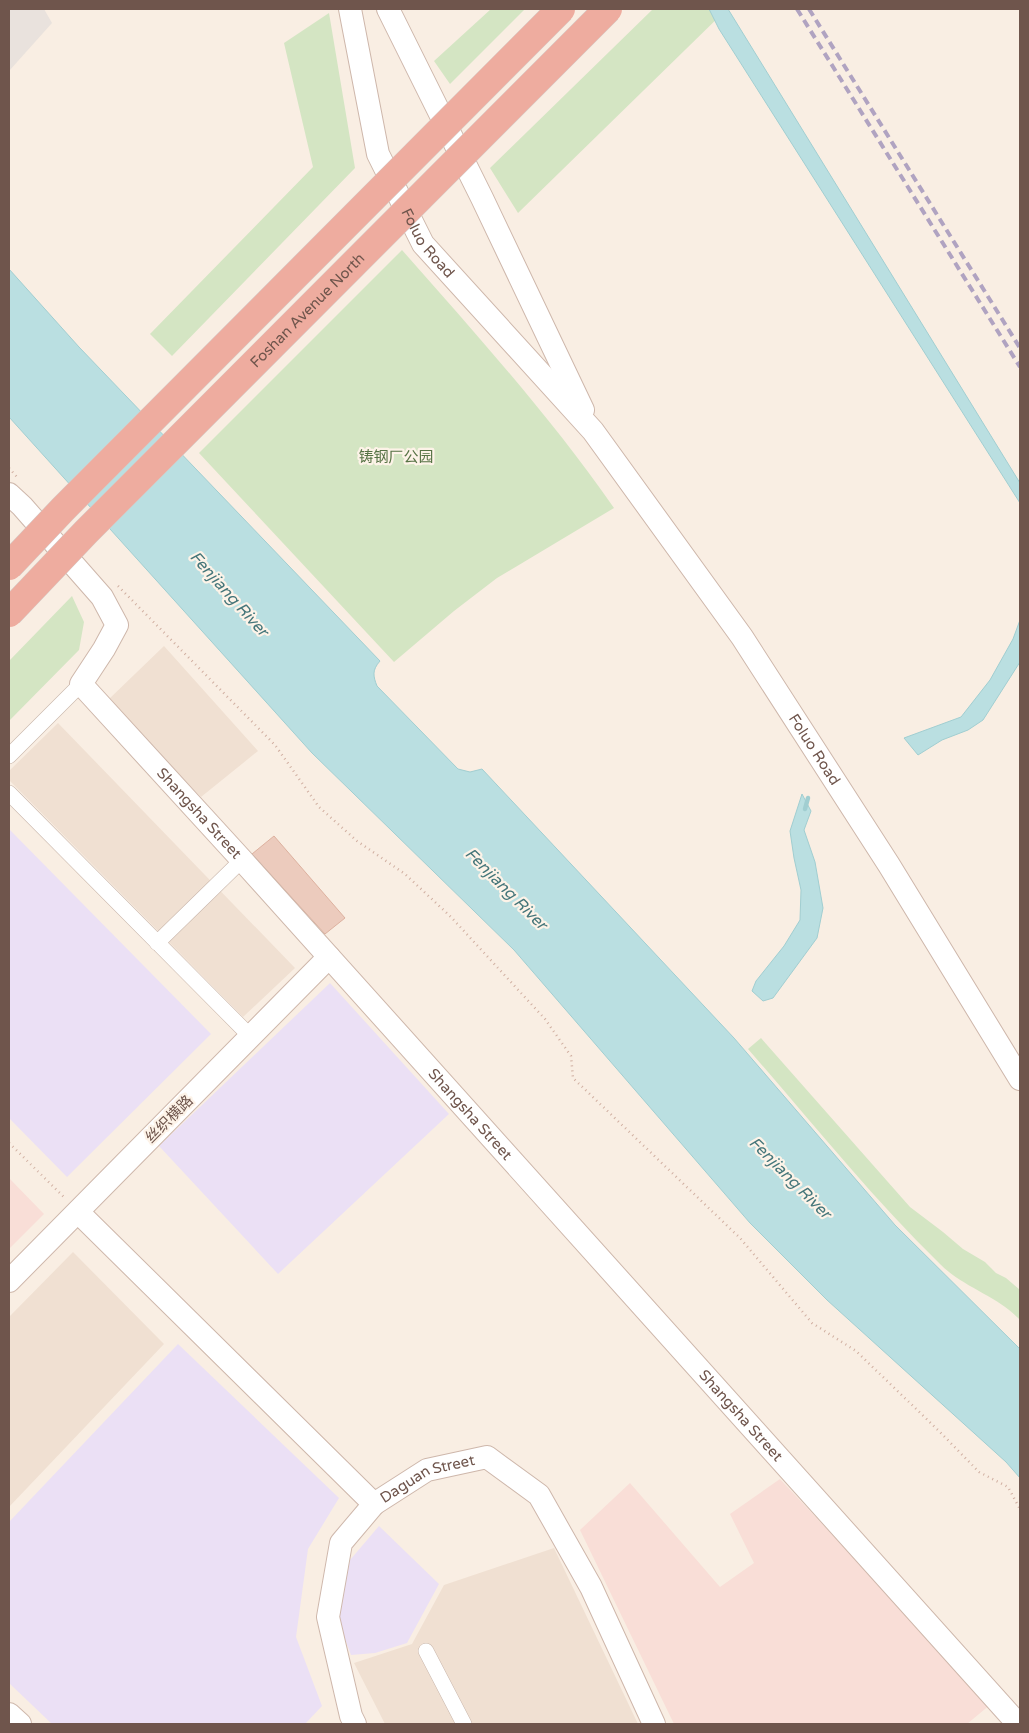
<svg xmlns="http://www.w3.org/2000/svg" width="1029" height="1733" viewBox="0 0 1029 1733" font-family="'Varela Round','Noto Sans SC',sans-serif">
<style>
.residential{fill:#f0e0d2}
.commercial{fill:#f9ded7}
.industrial{fill:#e9e2dd}
.education{fill:#ebe0f5}
.green{fill:#d4e5c3}
.water{fill:#badfe1;stroke:#a1ced1}
.lines{fill:none;stroke-linecap:round;stroke-linejoin:round}
.stream{stroke:#a1ced1;stroke-width:4.5}
.building{fill:#eccbbd;stroke:#ddb19f}
.street-casing{stroke:#c9b6ab;stroke-width:16}
.secondary-casing{stroke:#ceb7ab;stroke-width:24}
.path{stroke:#d0afa1;stroke-width:2.5;stroke-dasharray:1 4;stroke-linecap:butt}
.street{stroke:#fff;stroke-width:15}
.secondary{stroke:#fff;stroke-width:22}
.rail{stroke:#b0a3c1;stroke-width:4;stroke-dasharray:8 5;stroke-linecap:butt}
.highway-bridge-casing{stroke:#d4ccc9;stroke-width:29;stroke-linecap:butt}
.highway-bridge{stroke:#eeac9f;stroke-width:28}
.labels{text-anchor:middle;dominant-baseline:central;stroke-width:4.5;stroke-linejoin:round;paint-order:stroke}
.street-label{font-size:15px;fill:#6f554c;stroke:#fdf3e8}
.park-label{font-size:15px;fill:#577345;stroke:#fdf3e8}
.water-label{font-size:16px;font-style:italic;fill:#45767a;stroke:#fdf3e8}
</style>
<rect width="100%" height="100%" fill="#f9eee3"/>
<path class="residential" d="M164,646L258,751L201,797L108,700Z
M58,723L295,968L243,1017L9,780V771Z
M73,1252L164,1344L9,1507V1317Z
M554,1548L638,1724H385L354,1663L412,1644L444,1585Z"/>
<path class="commercial" d="M9,1178L44,1214L9,1249Z
M780,1479L991,1704L967,1724H674L580,1530L630,1483L720,1587L754,1563L730,1514Z"/>
<path class="industrial" d="M9,9H44L52,23L9,71Z"/>
<path class="education" d="M9,829L211,1034L67,1177L9,1118Z
M330,983L449,1114L278,1274L159,1146Z
M178,1344L339,1498L308,1549L296,1637L322,1706L305,1724H52L9,1683V1522Z
M379,1526L439,1584L407,1643L375,1653L351,1655L337,1618L350,1560Z"/>
<path class="green" d="M491,9H525L450,84L434,61Z
M653,9H727L518,213L490,168Z
M329,13L355,168L172,356L150,334L313,167L284,43Z
M402,250C475,333 550,416 614,508L497,578L454,611L394,662L199,453Z
M72,596L84,622L79,650L9,721V661Z
M761,1038L910,1207L943,1232L963,1249L985,1262L996,1273L1006,1278L1020,1290V1320C998,1296 964,1288 940,1264C871,1197 811,1121 748,1049Z"/>
<path class="water" d="M709,9H728L1020,483V503L719,29Z
M9,269L79,347L380,661C372,670 373,676 377,686L458,769L470,772L482,769L734,1038L895,1225L1020,1349V1478L1006,1462L827,1300L750,1223L514,950L312,753L9,417Z
M1020,620V662L983,720L968,730L942,740L918,755L904,738L961,717L990,680L1013,639Z
M802,794L811,811L804,830L815,862L823,908L817,938L773,998L763,1001L752,991L756,981L784,946L800,920L801,890L794,858L790,831Z"/>
<g class="lines">
<path class="stream" d="M805,809L808,798"/>
</g>
<path class="building" d="M274,836L345,918L325,934L252,854Z"/>
<g class="lines">
<defs>
<path id="street" d="M9,756L81,684
M9,793L251,1037
M157,943L242,860
M426,1651L464,1724"/>
<g id="secondary">
<path id="s1" d="M350,9L378,154L423,244L593,431L742,637L889,865L1020,1079"/>
<path d="M388,9L482,198L583,410"/>
<path id="s2" d="M9,494L22,506L102,597L117,625L104,649L81,684L242,860L1018,1724"/>
<path id="s3" d="M78,1212L374,1504L427,1470L487,1457L539,1495L591,1587L654,1724"/>
<path d="M9,1281L329,957"/>
<path d="M9,1714L20,1724"/>
<path d="M355,1724L351,1716L328,1617L341,1543L374,1504"/>
</g>
</defs>
<use href="#street" class="street-casing"/>
<use href="#secondary" class="secondary-casing"/>
<path class="path" d="M9,468L17,477
M118,586L275,745L319,807L357,841L405,874L451,917L545,1019L571,1056L573,1078L740,1238L812,1323L856,1351L938,1430L979,1472L1008,1487L1020,1509
M9,1143L65,1198"/>
<use href="#street" class="street"/>
<use href="#secondary" class="secondary"/>
<path class="rail" d="M797,9L1020,367
M809,9L1020,348"/>
<defs>
<g id="highway-bridge">
<path d="M9,566L63,509L561,9"/>
<path id="s4" d="M9,613L86,532L608,9"/>
</g>
</defs>
<use href="#highway-bridge" class="highway-bridge-casing"/>
<use href="#highway-bridge" class="highway-bridge"/>
</g>
<g class="labels">
<g class="street-label">
<text stroke="none"><textPath href="#s1" startOffset="250">Foluo Road</textPath></text>
<text stroke="none"><textPath href="#s4" startOffset="425">Foshan Avenue North</textPath></text>
<text stroke="none"><textPath href="#s1" startOffset="889">Foluo Road</textPath></text>
<text stroke="none"><textPath href="#s2" startOffset="415">Shangsha Street</textPath></text>
<text stroke="none"><textPath href="#s2" startOffset="820">Shangsha Street</textPath></text>
<text transform="translate(169 1119) rotate(-45)">丝织横路</text>
<text stroke="none"><textPath href="#s2" startOffset="1225">Shangsha Street</textPath></text>
<text stroke="none"><textPath href="#s3" startOffset="476">Daguan Street</textPath></text>
</g>
<g class="park-label">
<text x="396" y="457">铸钢厂公园</text>
</g>
<g class="water-label">
<text transform="translate(229 594) rotate(48)">Fenjiang River</text>
<text transform="translate(506 889) rotate(45)">Fenjiang River</text>
<text transform="translate(790 1178) rotate(45)">Fenjiang River</text>
</g>
</g>
<rect width="1029" height="1733" fill="none" stroke="#6f554c" stroke-width="20"/>
</svg>
